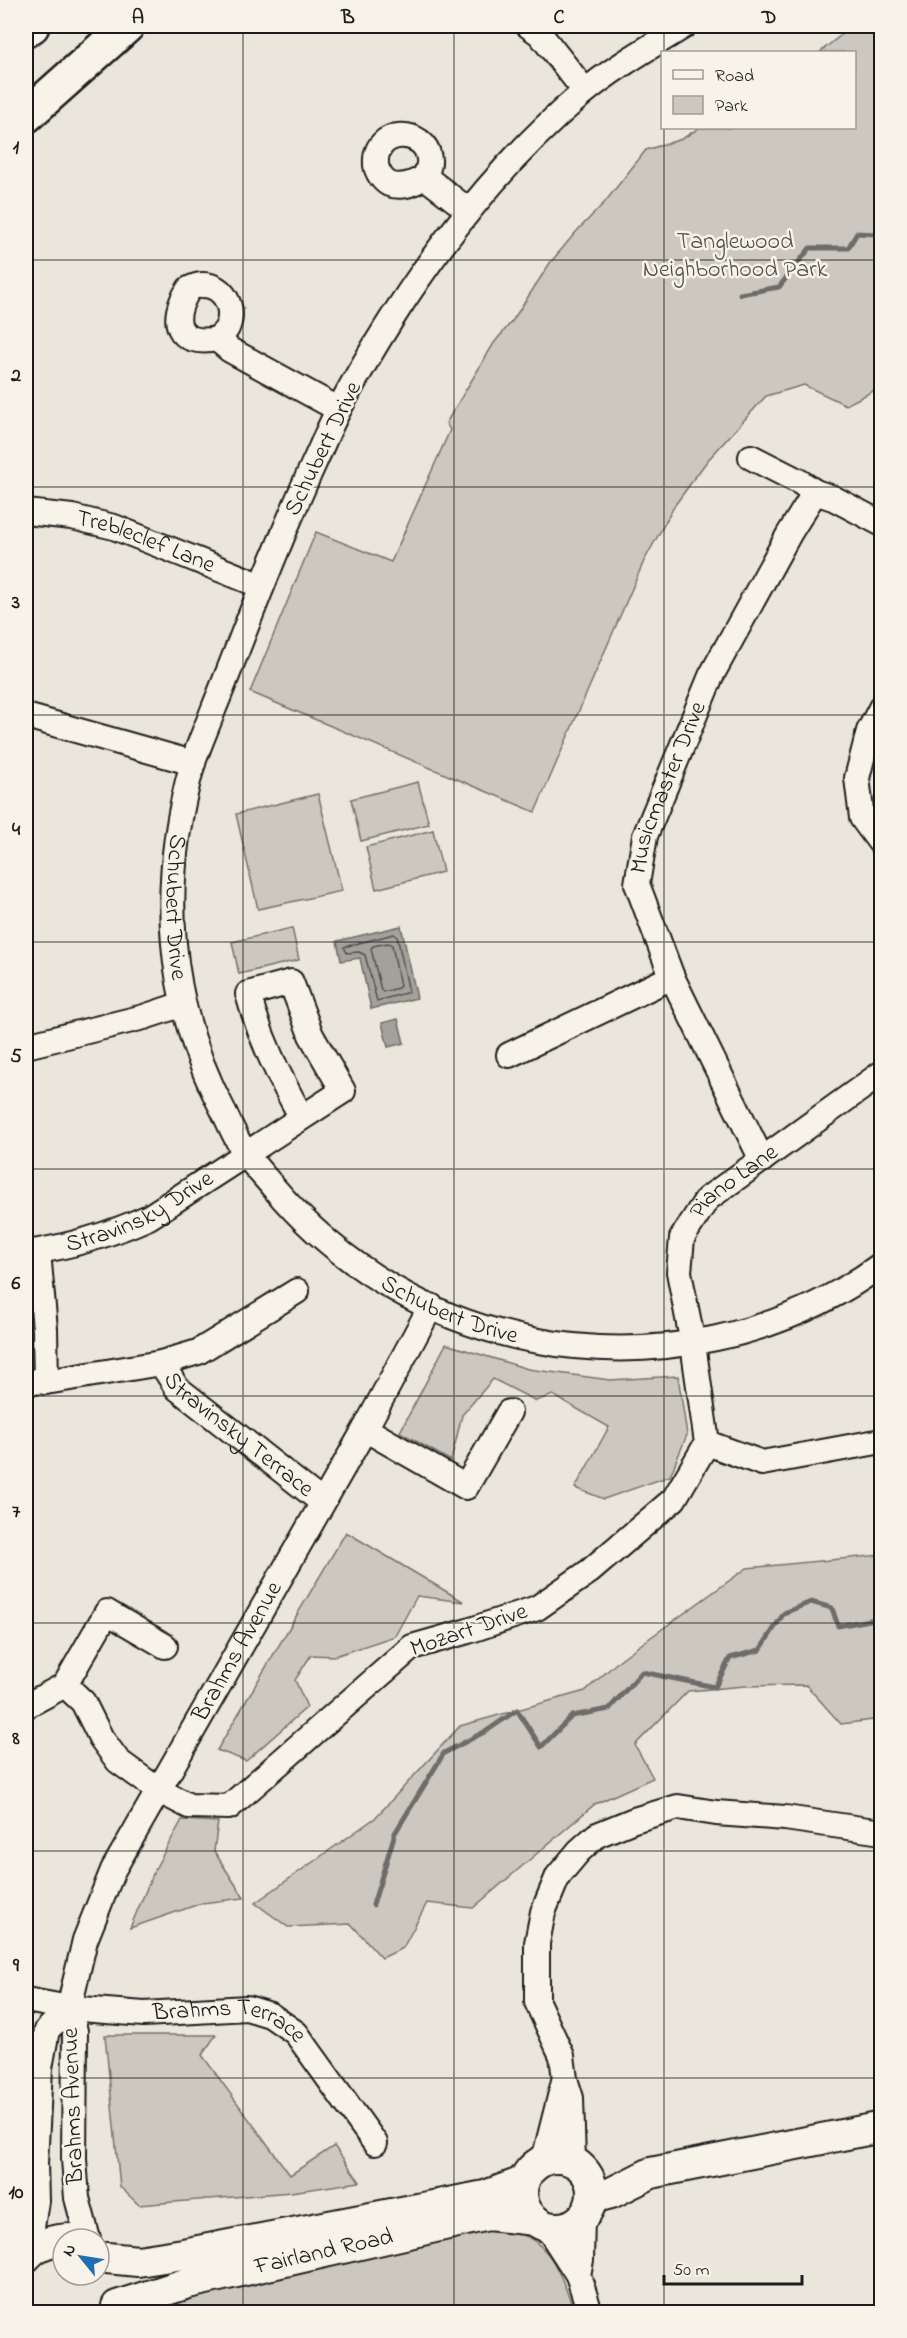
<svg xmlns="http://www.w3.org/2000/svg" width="907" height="2338" viewBox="0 0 907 2338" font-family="'Indie Flower',sans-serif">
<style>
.green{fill:#ccc8c0;stroke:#74726e;stroke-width:1.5}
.water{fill:#a3a19a;stroke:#6d6c68;stroke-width:1.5}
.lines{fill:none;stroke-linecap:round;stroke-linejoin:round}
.shore{stroke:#52514e;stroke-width:1.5}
.stream{stroke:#6d6c68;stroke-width:5}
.minor-casing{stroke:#1c1c1c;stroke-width:28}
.major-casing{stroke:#1c1c1c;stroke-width:34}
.highway-casing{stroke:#1c1c1c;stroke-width:38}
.minor{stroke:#f7f3e8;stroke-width:24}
.major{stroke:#f7f3e8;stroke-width:30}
.highway{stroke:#f7f3e8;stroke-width:33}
.grid{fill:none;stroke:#1c1c1c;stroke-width:1.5;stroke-opacity:0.55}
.labels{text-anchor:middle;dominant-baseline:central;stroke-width:5;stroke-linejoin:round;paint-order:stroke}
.park-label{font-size:24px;fill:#51504d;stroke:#f7f3e8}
.street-label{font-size:24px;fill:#1c1c1c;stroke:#f7f3e8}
.neatline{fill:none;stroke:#1c1c1c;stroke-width:2}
.grid-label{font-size:20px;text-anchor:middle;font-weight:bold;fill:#1c1c1c}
</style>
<rect width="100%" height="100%" fill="#eae6dc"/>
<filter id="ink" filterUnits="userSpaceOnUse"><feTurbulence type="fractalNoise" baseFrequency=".0167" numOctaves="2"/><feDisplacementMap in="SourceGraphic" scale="12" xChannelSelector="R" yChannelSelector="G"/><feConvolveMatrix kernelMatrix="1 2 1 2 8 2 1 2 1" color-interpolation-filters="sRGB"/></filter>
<g filter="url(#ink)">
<path class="green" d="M844,26H881V387L846,405L804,385L766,396L707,461L675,505L644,561L535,812L250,692L316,532L391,562L450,430L446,423L494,343L513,320L550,263L576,232L605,202L646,150L682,139L699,128H854V52H820L841,35Z
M418,782L429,824L361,841L351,799Z
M318,794L342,891L258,909L236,814Z
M433,830L443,872L376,889L366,847Z
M292,928L299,960L239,974L232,942Z
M446,1344L528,1369L610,1380L678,1376L687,1435L670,1476L604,1499L575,1488L609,1427L553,1395L536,1401L493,1379L462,1415L451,1461L400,1432Z
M346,1532L464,1602L417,1596L395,1636L335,1656L311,1655L295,1680L307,1707L246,1761L217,1750Z
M881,1555V1719L841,1724L806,1685L745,1686L688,1691L635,1745L653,1778L595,1804L473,1908L427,1903L403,1948L382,1958L351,1924L288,1927L255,1903L375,1818L460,1726L585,1691L622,1658L747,1568Z
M182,1820L218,1822L214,1851L244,1898L202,1903L130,1928L155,1869Z
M105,2035H216L202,2055L290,2175L334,2146L360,2182L291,2192L139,2205L120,2187Z
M479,2228C489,2229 502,2228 512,2231C553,2241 561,2278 575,2312H149L156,2306Z"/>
<path class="water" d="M401,926L417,998L371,1009L360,958L341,961L337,941Z
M398,1019L404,1043L388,1047L382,1023Z"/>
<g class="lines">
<path class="shore" d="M394,934L397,936L409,992L377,1001L365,955L359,952L347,953L344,947Z
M388,943L392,945L400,986L398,988L383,992L381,990L371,949L373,946Z"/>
<path class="stream" d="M740,294L779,287L810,248H848L857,233L876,234L882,228
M373,1905L395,1833L444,1753L488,1730L517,1710L541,1747L572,1716L609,1709L642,1672L715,1687L730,1658L760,1650L784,1613L811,1602L832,1608L838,1626L875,1619L882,1622"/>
<defs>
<g id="minor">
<path d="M529,26L540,34L585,91"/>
<path id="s1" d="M684,26C650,47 613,68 582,94C483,177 401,294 340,407C330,425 323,444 314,463C293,509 274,556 255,604C241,639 228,674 214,708C207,727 198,746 192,766C159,884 166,1003 224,1112C231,1127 238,1144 248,1157C256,1168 266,1178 274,1188C341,1267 432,1321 533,1340C652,1363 783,1338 882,1264"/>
<path d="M425,177C414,183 402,189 389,184C383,181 377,172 376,165C373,127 426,127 429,159C430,165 427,171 425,177L468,210"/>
<path d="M217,339C176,347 169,319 189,289C193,287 198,285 203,285C224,285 236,309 227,328C225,332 220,336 217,339L230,350L338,409"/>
<path d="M751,457L800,482L815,492"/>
<path id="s2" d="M26,512L72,517L114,527L262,586"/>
<path d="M882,706L869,731L857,778L862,818L882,845"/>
<path d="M26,716L193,763"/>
<path d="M26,1046L144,1017L183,1004"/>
<path d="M509,1055L672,977"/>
<path id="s3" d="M762,1160L672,977L637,884L645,836L711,676L789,534L815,492L833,498L882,524"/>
<path d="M38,1252L45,1329L46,1382"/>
<path id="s4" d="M26,1253C69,1247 109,1235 149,1217L343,1091L311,1035L291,982L248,994C261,1040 278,1075 301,1116"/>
<path d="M161,1363L198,1352L297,1291"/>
<path id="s5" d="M26,1382L52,1381L161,1363L177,1388L322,1502"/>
<path d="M365,1429L466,1487L509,1412"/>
<path d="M707,1443L762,1463L882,1441"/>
<path id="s6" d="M65,1685L83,1702L101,1738L118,1761L158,1790L189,1806L229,1807L412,1647L468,1631L537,1608L590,1571L674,1499L707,1443L693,1344L679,1272L682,1238L707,1199L882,1073"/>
<path d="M26,1706L65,1685L107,1612L165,1646"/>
<path id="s7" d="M26,2000L69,2008L144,2014L247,2008L270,2015L296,2033L375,2143"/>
<path d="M544,2160L564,2081"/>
<path d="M573,2161L571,2098L565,2079L562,2056L537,2002V1943L543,1912L558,1876L579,1851L597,1835L634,1820L678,1807L716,1813L785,1818L882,1832"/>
<path d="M547,2227L578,2275L590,2312"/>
<path id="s8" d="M88,2239L77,2198L74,2159L75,2031L69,2008L85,1940L113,1870L365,1429L431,1306"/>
<path d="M28,2254L36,2201L35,2163L40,2068L47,2030L69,2008"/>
<path d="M578,2275L581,2260L582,2217"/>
</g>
<g id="major">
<circle cx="557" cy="2193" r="35"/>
<path d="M592,2198L611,2193L651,2173L882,2127"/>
<path d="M26,2257C38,2242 56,2239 74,2239"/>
<path d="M107,2258L138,2261L183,2254L485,2196L523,2182"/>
<path id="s9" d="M117,2306L188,2283L488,2215L535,2220"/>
</g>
<path id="highway" d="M26,30L32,26
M26,116L127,26"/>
</defs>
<use href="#minor" class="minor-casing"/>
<use href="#major" class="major-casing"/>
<use href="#highway" class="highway-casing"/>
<use href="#minor" class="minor"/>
<use href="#major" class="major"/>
<use href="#highway" class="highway"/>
</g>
</g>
<path class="grid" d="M243,26V2312M454,26V2312M664,26V52M664,128V2312M26,260H882M26,487H882M26,715H882M26,942H882M26,1169H882M26,1396H882M26,1623H882M26,1851H882M26,2078H882"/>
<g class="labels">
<g class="park-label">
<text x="735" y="242">Tanglewood<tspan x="735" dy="28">Neighborhood Park</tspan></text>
</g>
<g class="street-label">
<text transform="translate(324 449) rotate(-64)">Schubert Drive</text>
<text stroke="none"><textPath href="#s2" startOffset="124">Trebleclef Lane</textPath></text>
<text stroke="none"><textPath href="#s3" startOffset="405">Musicmaster Drive</textPath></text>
<text stroke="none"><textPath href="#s1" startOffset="1052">Schubert Drive</textPath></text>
<text stroke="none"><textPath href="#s6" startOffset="1118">Piano Lane</textPath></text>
<text stroke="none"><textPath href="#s4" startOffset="122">Stravinsky Drive</textPath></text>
<text stroke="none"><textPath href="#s1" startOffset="1574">Schubert Drive</textPath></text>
<text stroke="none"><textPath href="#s5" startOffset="243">Stravinsky Terrace</textPath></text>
<text transform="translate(469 1631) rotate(-19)">Mozart Drive</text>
<text stroke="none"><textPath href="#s8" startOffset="630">Brahms Avenue</textPath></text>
<text stroke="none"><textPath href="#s7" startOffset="207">Brahms Terrace</textPath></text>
<text transform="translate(74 2106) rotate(-92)">Brahms Avenue</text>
<text stroke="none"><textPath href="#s9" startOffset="214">Fairland Road</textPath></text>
</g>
</g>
<rect width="907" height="2338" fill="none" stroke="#f7f3e8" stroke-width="66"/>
<rect x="661" y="51" width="195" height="78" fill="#f7f3e8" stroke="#9f9d96" stroke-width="1.5"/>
<rect x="673" y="70" width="30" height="9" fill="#f7f3e8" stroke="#9f9d96" stroke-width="1.5"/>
<text x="715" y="81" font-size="18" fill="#1c1c1c">Road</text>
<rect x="673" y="96" width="30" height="18" fill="#ccc8c0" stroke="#9f9d96" stroke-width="1.5"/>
<text x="715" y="111" font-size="18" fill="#1c1c1c">Park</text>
<g transform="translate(81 2257) rotate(300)"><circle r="28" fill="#f7f3e8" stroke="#9f9d96" stroke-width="1.5"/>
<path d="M0-4.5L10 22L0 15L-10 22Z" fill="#1f6fb2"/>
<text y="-9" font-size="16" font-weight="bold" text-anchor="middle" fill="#1c1c1c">N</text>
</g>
<path d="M664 2275v9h138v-9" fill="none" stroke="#1c1c1c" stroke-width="3"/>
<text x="673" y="2275" font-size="18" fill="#1c1c1c" stroke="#f7f3e8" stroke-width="4.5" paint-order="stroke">50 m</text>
<rect x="33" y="33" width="841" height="2272" class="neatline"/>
<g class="grid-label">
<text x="138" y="23">A</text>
<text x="348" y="23">B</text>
<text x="559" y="23">C</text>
<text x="769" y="23">D</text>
<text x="16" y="153">1</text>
<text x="16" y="381">2</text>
<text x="16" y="608">3</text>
<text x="16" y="835">4</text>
<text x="16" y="1062">5</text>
<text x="16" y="1289">6</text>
<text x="16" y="1517">7</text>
<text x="16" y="1744">8</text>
<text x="16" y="1971">9</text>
<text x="16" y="2198">10</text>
</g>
</svg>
